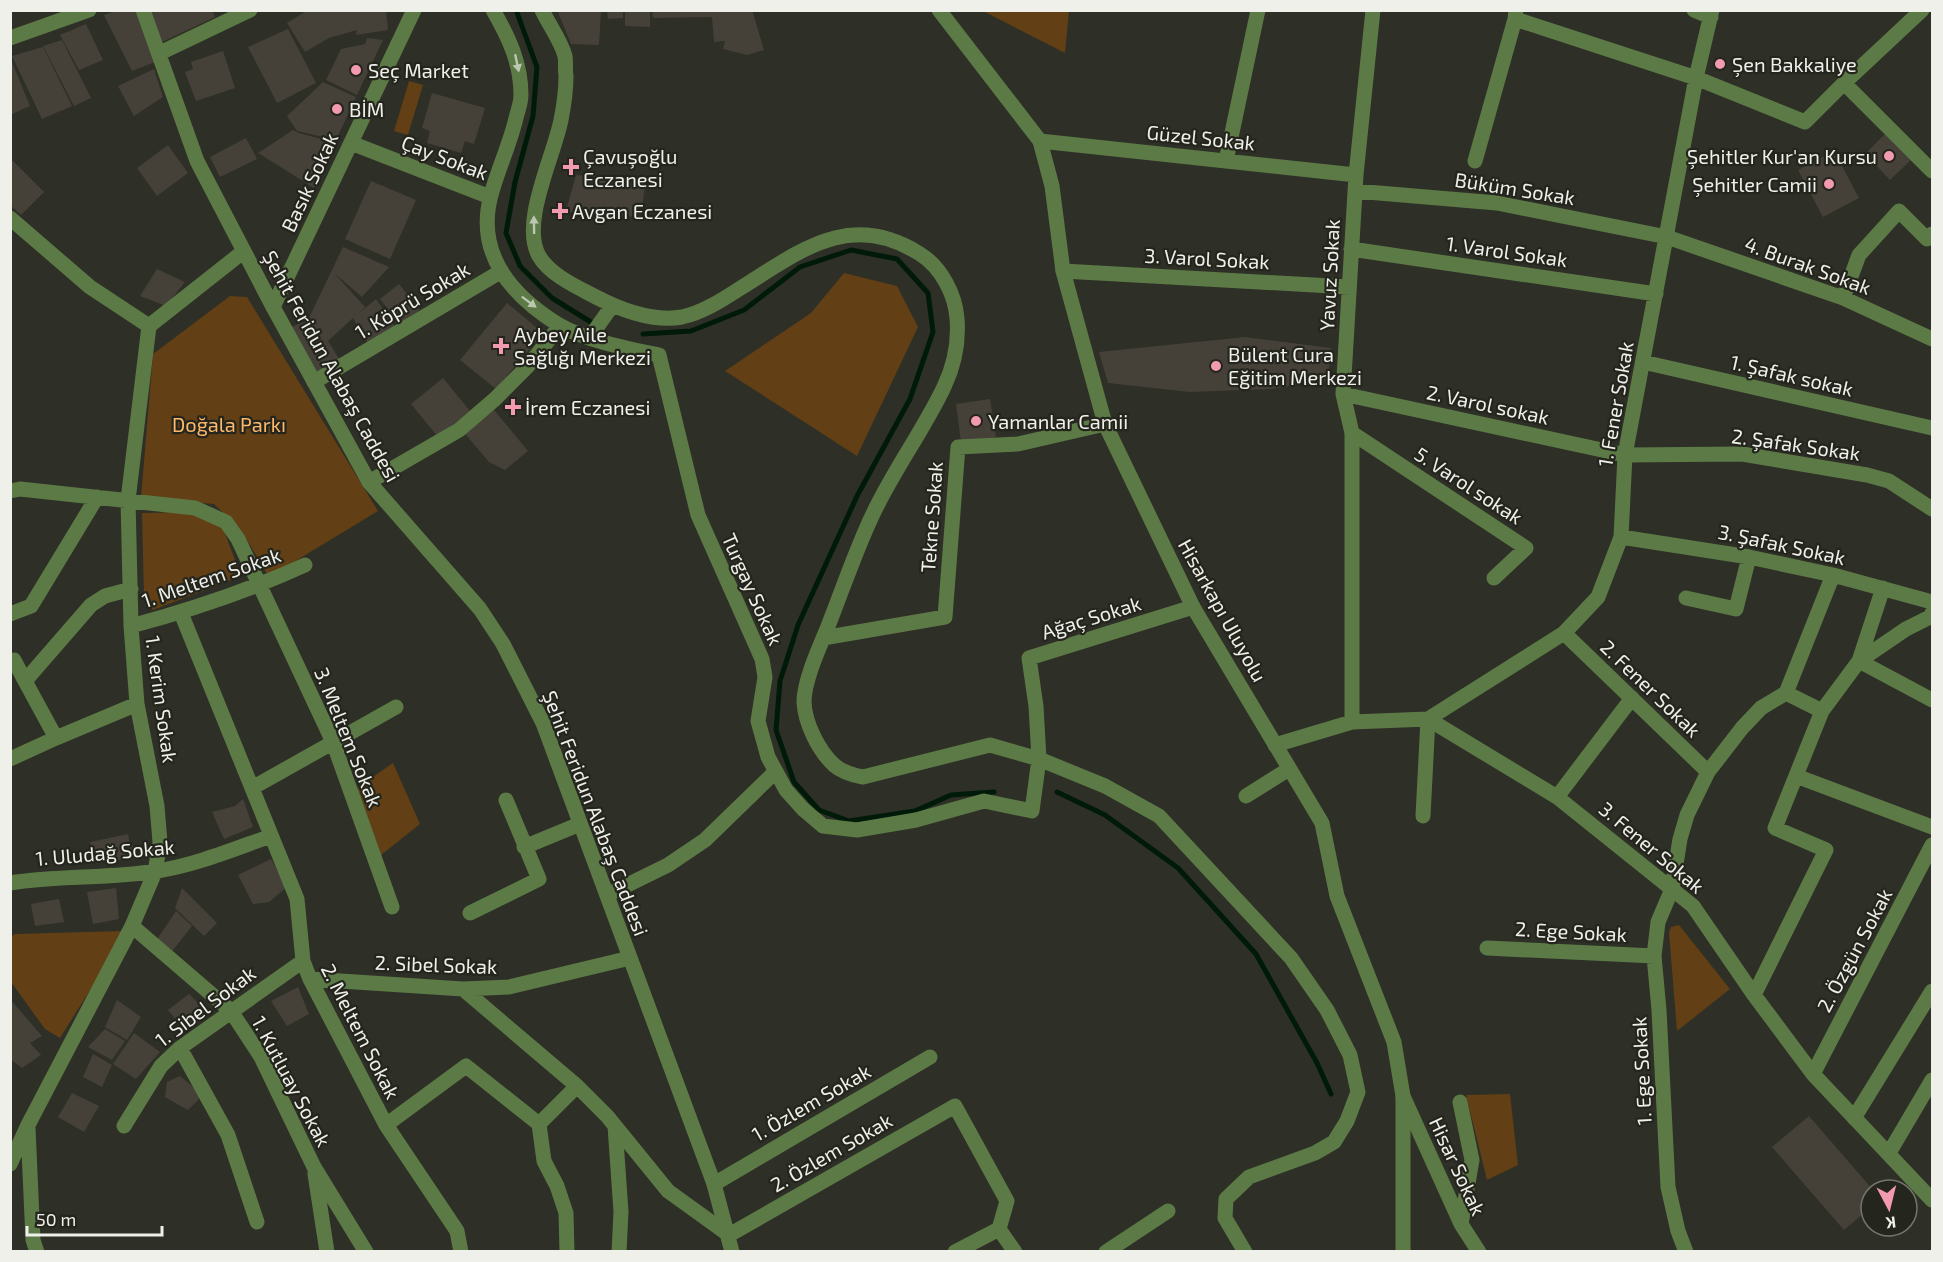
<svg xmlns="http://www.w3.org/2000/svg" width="1943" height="1262" viewBox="0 0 1943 1262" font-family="'Exo 2',sans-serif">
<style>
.green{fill:#623f14}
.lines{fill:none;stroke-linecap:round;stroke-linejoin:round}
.stream{stroke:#001a09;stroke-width:5}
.building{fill:#454139}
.minor{stroke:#5c7a46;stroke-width:15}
.tertiary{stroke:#5c7a46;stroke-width:15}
.oneway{fill:#bcc7b1}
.poi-dot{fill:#f29ab0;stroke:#24251d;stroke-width:2}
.labels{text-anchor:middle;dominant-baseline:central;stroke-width:4.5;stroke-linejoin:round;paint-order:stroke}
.poi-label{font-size:20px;fill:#f0f0eb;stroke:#24251d;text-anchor:start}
.street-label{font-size:20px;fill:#f0f0eb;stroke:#24251d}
.park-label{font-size:20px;fill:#feb869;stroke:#24251d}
</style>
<rect width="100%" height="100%" fill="#2e2f26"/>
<path class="green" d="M983,11H1069L1065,53Z
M409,81L423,85L408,135L394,131Z
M844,273L897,286L918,327L857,456L725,371L811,313Z
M230,296L247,297L378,511L269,577L241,530L214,504L141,498L153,354Z
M195,512L223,528L241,576L153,610L144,598L142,513Z
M393,763L420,824L381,855L357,788Z
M1679,925L1730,989L1677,1031L1669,933L1671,927Z
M122,931L92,987L60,1038L45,1029L11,982L10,937L15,934Z
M1510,1094L1518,1165L1487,1180L1466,1095Z"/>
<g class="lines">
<path class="stream" d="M516,10L537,67L533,116L515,182L506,233L520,266L552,298L594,324
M643,334L691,331L744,310L800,267L851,250L897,259L928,293L933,332L910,399L857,496L798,625L780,681L776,730L794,782L819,810L849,821L915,811L951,795L994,792
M1057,792L1105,815L1178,868L1256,954L1317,1063L1331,1094"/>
</g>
<path class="building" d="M118,10H135L155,62L132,71L104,15Z
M151,10H212L215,17L162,42Z
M308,10H386L388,30L356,35L357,30L329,38L305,52L287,23Z
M557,10H601L599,45L571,44Z
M607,10H623V18L608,19Z
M625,10H650V27L625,26Z
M652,10H752L764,50L747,55L723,49L725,41L714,42L712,17L653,18Z
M86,24L103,60L79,70L60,35Z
M288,29L316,83L277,103L248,47Z
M367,38L383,40L357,95L326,80L341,49L365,44Z
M62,40L91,98L74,106L43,46Z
M43,47L72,106L42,119L12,56Z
M223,51L235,88L196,101L185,72L193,69L191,62Z
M10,57L30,106L10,115Z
M154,69L163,97L134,116L118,86Z
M323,82L356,97L336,140L297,131L287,116Z
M432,93L485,108L474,144L465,141L461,153L427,143L430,131L422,128Z
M293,130L299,133L336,143L314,188L258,153Z
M1887,132L1913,158L1890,180L1865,154Z
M246,138L257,159L220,177L210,157Z
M168,145L188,173L157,196L137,168Z
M1834,151L1859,198L1823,217L1798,170Z
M12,160L44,192L21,215L10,205Z
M576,175L646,179L641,216L597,218L566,211Z
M371,181L416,200L390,259L345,239Z
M343,247L389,267L362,297L334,273L365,307L358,314L376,299L398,331L370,347L353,318L328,341L341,362L317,374L289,328L308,320Z
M157,269L185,282L166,306L140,296Z
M399,284L420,310L401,325L380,299Z
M507,303L543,333L496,389L460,360Z
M1245,337L1331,348L1328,380L1271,389L1189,392L1108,383L1099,352Z
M443,378L470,411L438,437L411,404Z
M990,399L996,437L961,442L956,404Z
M490,405L528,451L505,470L489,462L461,429Z
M243,799L253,827L224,839L212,812L235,806Z
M128,834L130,846H136L135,858L96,863L90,842Z
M271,859L287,887L269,902L253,904L238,875Z
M116,888L119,919L93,924L87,892Z
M182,888L217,923L204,936L175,908Z
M59,899L64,922L35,926L31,904Z
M176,911L192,926L170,954L156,941Z
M298,987L309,1014L287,1026L271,1001Z
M189,994L209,1014L186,1032L168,1010Z
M10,999L42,1036L30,1043L41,1055L22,1068L10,1059Z
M117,1000L141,1017L127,1040L105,1027Z
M105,1029L125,1041L112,1060L88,1047Z
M134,1033L160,1052L136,1079L113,1064Z
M93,1054L112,1065L102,1087L83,1077Z
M180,1076L203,1095L188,1110L165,1097L167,1082Z
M72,1093L99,1106L84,1132L58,1117Z
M1809,1116L1873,1190H1871V1207L1844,1230L1772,1147Z"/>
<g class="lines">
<path class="minor" d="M143,10L197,161L273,307
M493,10C509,38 521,63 521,95C521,103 518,110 516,118C510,144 498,169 491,195C475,254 512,296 559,325C584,340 630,349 659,355L698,515L762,659L765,677L758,721L768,757L786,790L803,809L823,826L857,830L916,820L984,801L1032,811L1039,759L1036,706L1029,658L1193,607
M542,10C549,25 561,41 565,56C566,62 565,70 566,76C566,91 564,105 561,120C554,156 520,223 539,256C550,275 577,287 596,297C621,310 653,322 682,317C702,313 722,300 739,289C799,252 849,209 920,254C941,267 955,294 957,318C959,342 954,366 944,387C923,431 893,471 872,516C855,552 842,591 827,629C819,648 804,681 804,702C805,723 818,750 834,765C842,772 852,775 863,777L990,745L1039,759L1105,786L1159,816L1291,958L1327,1010L1350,1055L1358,1092L1347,1121L1334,1142L1315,1153L1249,1177L1226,1199L1225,1218L1245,1252
M1694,10L1711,17
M1515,19L1696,78L1805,122L1844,83L1922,10
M10,38L89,10
M160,53L250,10
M1844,83L1932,171
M1040,141L1356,175
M351,143L490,197
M1226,161L1258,10
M1475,161L1515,19L1516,10
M1355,191L1497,203L1667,237L1843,298L1932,339
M10,218L90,287L149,326
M1351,249L1656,294
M1063,271L1349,287
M1843,298L1859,255L1899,211L1927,239L1932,234
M273,307L414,10
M590,337L612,306
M1643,362L1932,428
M314,382L500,272
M1343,394L1625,455L1742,454L1867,475L1889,481L1932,509
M1352,433L1526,548L1494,578
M369,482L459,430L495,399L527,367L560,326
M10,491L20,489L195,508L226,522L238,539L333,742L392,907
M1621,537L1749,557L1833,575L1932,602
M1686,598L1736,609L1749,557
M181,613L297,899L303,961L310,979L386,1125L457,1231L461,1252
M1932,613L1930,617L1906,629L1859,661L1932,700
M10,614L31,606L97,497
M131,626C191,610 248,591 305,565
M1564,633L1708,772
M823,638L945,617L958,447L1018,444L1105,424
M10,662L14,660L25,681L91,605L105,596L131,589
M25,681L56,738
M1786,693L1833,575
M1786,693L1822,711
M1352,722V433L1343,394L1356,175L1373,10
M1275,745L1352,722L1428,719L1557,797L1693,906L1754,995L1813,1074L1932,1200
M10,759L56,738L137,704
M1796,776L1932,827
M252,788L396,707
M1246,796L1289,769
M1557,797L1632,698
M1423,816L1428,719L1564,633L1598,597L1621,537L1625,455L1696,78L1712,10
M524,847L580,824
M10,883C59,875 109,879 157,871C196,865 234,849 271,836
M607,895L668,865L705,840L775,772
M470,913L539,879L506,800
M132,926L231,1011L261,1057L314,1167L366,1252
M1487,948L1654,956
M310,979L463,989L509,987L630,958
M463,989L577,1086L607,1116L668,1191L729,1235L955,1106L1007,1201L999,1229L1015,1252
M1754,995L1826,850L1775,828L1822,711L1859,661L1883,588
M180,1048L228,1135L257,1222
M1813,1074L1932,845
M1403,1096L1461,1224L1479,1252
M1460,1102L1472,1160L1461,1224
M1854,1118L1932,991
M539,1124L544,1161L557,1186L566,1213L567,1252
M539,1124L577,1086
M386,1125L466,1066L539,1124
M124,1126L161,1066L180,1048L303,961
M615,1126L621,1212L619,1252
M28,1128L33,1240L37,1252
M1889,1153L1932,1080
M10,1164L28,1125L132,926L155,872L160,842L157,806L137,704L131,626L128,500L149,326L244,251
M315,1174L327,1252
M714,1184L930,1057
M955,1252L999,1229
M1106,1252L1168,1211
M1686,1252L1678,1231L1668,1187L1659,1010L1654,956L1658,922L1672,889L1680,839L1687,815L1708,772L1742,728L1761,708L1786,693"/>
<path class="tertiary" d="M939,10L1040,141L1052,186L1063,271L1105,424L1193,607L1322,823L1337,896L1394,1042L1403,1096V1252
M273,307L369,482L480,609L503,644L543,723L714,1184L732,1252"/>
</g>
<defs><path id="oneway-solid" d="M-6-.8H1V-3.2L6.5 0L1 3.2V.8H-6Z" transform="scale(1.5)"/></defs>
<g class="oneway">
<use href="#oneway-solid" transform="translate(517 63) rotate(78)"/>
<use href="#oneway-solid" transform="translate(534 225) rotate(-91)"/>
<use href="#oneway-solid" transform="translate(529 302) rotate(37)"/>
</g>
<g class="poi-dot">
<circle cx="1720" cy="64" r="6"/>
<circle cx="356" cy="70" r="6"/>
<circle cx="337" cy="109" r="6"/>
<circle cx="1889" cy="156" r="6"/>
<path d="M568 158h6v6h6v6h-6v6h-6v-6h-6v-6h6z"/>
<circle cx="1829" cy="184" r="6"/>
<path d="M557 202h6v6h6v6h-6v6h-6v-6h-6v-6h6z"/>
<path d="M498 337h6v6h6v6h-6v6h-6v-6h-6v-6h6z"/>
<circle cx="1216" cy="366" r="6"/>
<path d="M510 398h6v6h6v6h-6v6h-6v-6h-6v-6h6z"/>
<circle cx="976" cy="421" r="6"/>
</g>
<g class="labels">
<g class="poi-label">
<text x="1732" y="64">Şen Bakkaliye</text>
<text x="368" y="70">Seç Market</text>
<text x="349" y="109">BİM</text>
<text x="583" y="156">Çavuşoğlu<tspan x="583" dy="23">Eczanesi</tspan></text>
<text x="1877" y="156" text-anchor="end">Şehitler Kur'an Kursu</text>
<text x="1817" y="184" text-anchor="end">Şehitler Camii</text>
<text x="572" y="211">Avgan Eczanesi</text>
<text x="514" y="334">Aybey Aile<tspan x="514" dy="23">Sağlığı Merkezi</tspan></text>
<text x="1228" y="354">Bülent Cura<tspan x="1228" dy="23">Eğitim Merkezi</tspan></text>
<text x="525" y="407">İrem Eczanesi</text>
<text x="988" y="421">Yamanlar Camii</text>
</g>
<g class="street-label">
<text transform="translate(1201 137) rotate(6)">Güzel Sokak</text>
<text transform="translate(445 157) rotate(21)">Çay Sokak</text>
<text transform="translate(309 182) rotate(-65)">Basık Sokak</text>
<text transform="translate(1515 188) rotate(9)">Büküm Sokak</text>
<text transform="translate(1507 251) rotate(8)">1. Varol Sokak</text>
<text transform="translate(1207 258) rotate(3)">3. Varol Sokak</text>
<text transform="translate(1808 265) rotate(20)">4. Burak Sokak</text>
<text transform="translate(1329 275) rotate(-87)">Yavuz Sokak</text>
<text transform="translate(412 300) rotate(-31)">1. Köprü Sokak</text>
<text transform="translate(332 366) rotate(61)">Şehit Feridun Alabaş Caddesi</text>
<text transform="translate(1792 375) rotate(13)">1. Şafak sokak</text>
<text transform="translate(1488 404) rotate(12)">2. Varol sokak</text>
<text transform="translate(1615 404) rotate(-80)">1. Fener Sokak</text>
<text transform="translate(1796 444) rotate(8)">2. Şafak Sokak</text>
<text transform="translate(1469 485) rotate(33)">5. Varol sokak</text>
<text transform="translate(931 517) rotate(-86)">Tekne Sokak</text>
<text transform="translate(1782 544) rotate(12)">3. Şafak Sokak</text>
<text transform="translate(211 577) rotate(-19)">1. Meltem Sokak</text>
<text transform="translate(753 589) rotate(66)">Turgay Sokak</text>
<text transform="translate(1223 610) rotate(61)">Hisarkapı Uluyolu</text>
<text transform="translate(1091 617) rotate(-17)">Ağaç Sokak</text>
<text transform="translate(1651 688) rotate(44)">2. Fener Sokak</text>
<text transform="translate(162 699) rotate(82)">1. Kerim Sokak</text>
<text transform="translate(349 737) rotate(68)">3. Meltem Sokak</text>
<text transform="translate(596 813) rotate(69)">Şehit Feridun Alabaş Caddesi</text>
<text transform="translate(1652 847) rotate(40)">3. Fener Sokak</text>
<text transform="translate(105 852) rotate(-5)">1. Uludağ Sokak</text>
<text transform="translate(1571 931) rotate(3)">2. Ege Sokak</text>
<text transform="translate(1854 950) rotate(-62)">2. Özgün Sokak</text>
<text transform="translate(436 964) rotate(2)">2. Sibel Sokak</text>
<text transform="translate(205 1006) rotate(-37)">1. Sibel Sokak</text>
<text transform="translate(361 1031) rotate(63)">2. Meltem Sokak</text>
<text transform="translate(1641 1071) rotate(-93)">1. Ege Sokak</text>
<text transform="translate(292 1081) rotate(62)">1. Kutluay Sokak</text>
<text transform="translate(811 1102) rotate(-30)">1. Özlem Sokak</text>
<text transform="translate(831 1152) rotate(-30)">2. Özlem Sokak</text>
<text transform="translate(1458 1166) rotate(65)">Hisar Sokak</text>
</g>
<g class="park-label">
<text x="229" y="424">Doğala Parkı</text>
</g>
</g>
<rect width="1943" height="1262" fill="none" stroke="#f0f0eb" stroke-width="24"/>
<g transform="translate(1889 1208) rotate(173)"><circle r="28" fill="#24251d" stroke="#76766f" stroke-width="1.5"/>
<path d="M0-4.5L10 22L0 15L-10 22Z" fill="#f29ab0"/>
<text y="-9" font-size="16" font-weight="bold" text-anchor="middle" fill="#f0f0eb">K</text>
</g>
<path d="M27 1226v9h135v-9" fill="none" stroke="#f0f0eb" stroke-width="3"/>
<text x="36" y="1226" font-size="18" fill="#f0f0eb" stroke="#24251d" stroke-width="4.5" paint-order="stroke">50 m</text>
</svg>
